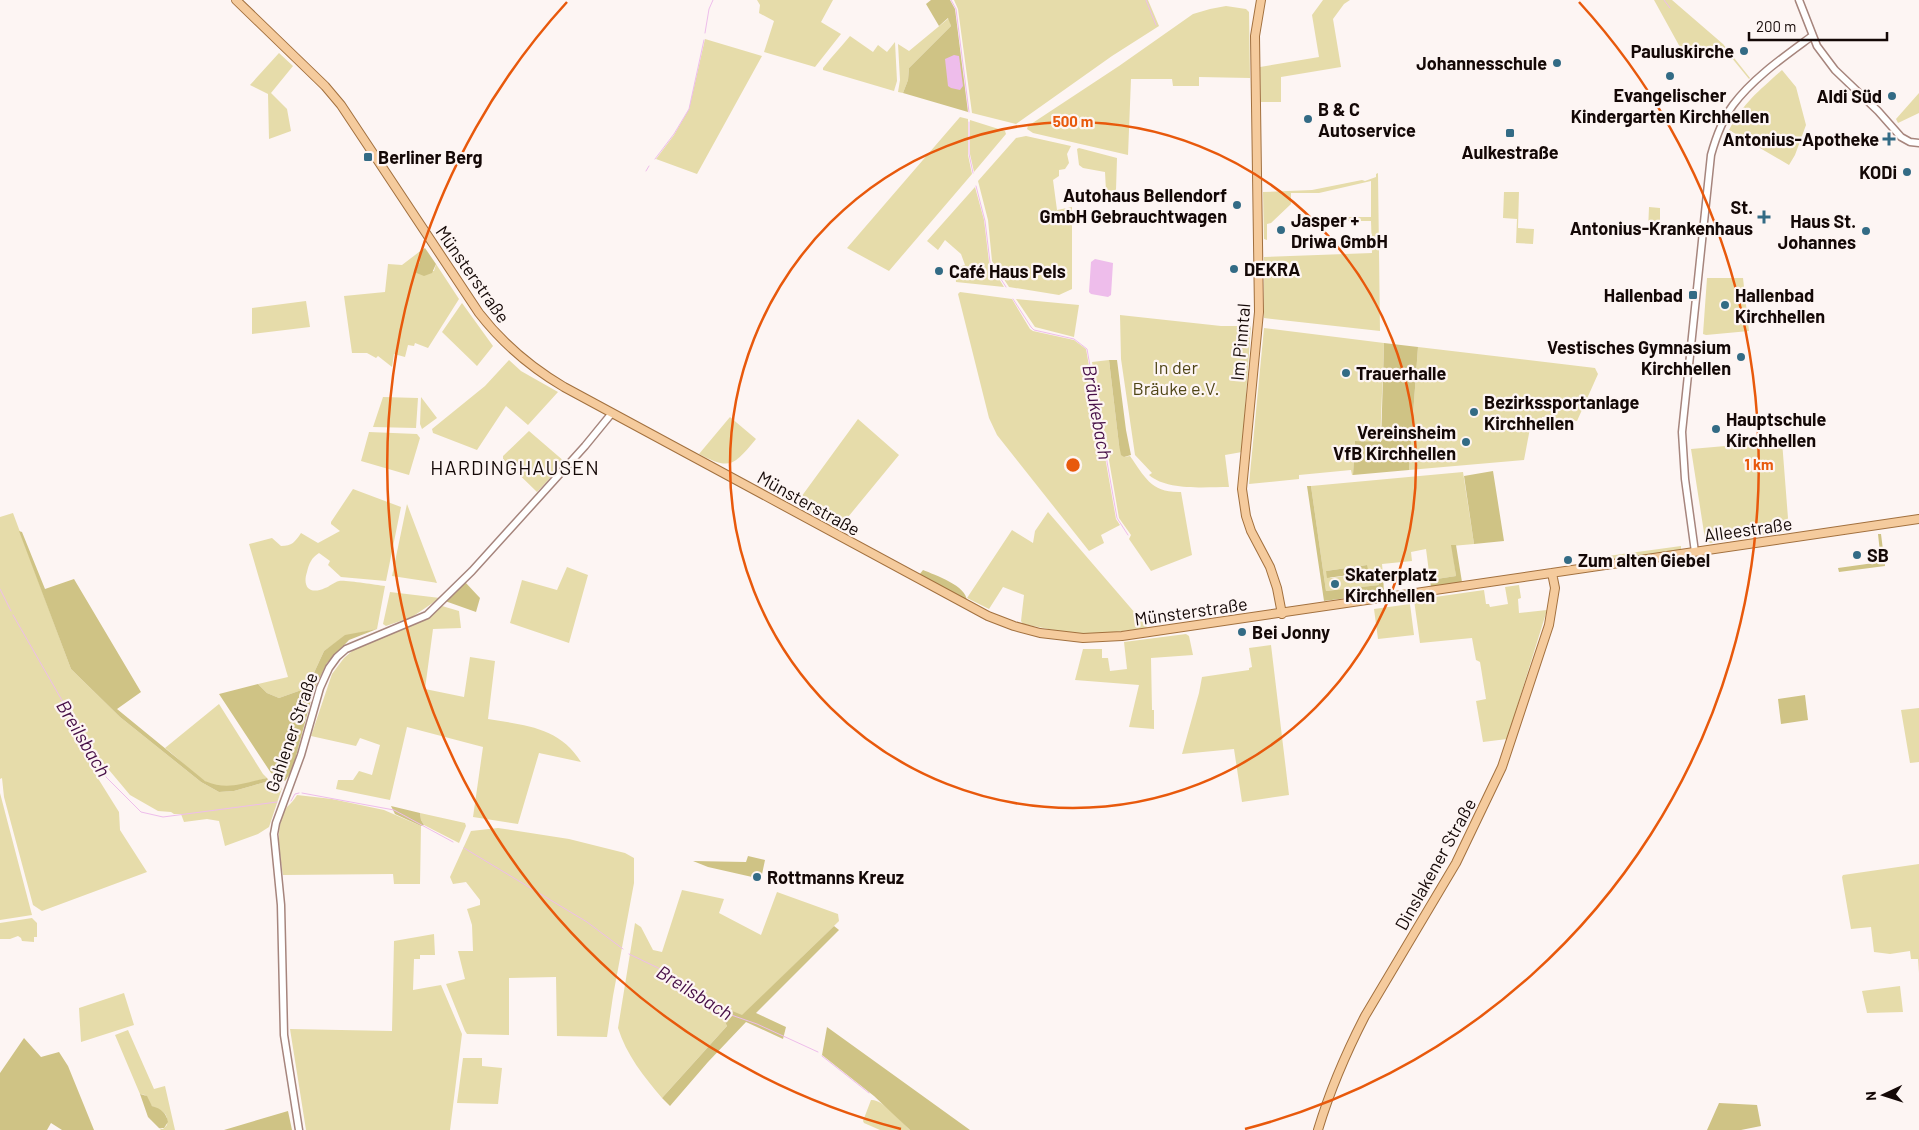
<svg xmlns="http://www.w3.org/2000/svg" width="1919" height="1130" viewBox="0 0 1919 1130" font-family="Barlow,sans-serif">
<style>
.green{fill:#e6dcaa;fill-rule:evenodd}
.forest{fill:#cfc385}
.water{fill:#eebdeb}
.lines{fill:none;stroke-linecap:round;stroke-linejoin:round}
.stream{stroke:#eebdeb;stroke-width:1}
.minor-casing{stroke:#a6857d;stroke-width:9}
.major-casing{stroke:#a2703e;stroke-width:10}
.minor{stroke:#fff;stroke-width:6}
.major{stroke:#f5cb9d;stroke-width:8}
.ring{fill:none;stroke:#e8590c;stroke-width:2.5}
.poi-dot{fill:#336b85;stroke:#fdf5f3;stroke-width:2}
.labels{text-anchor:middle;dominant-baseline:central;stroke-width:4.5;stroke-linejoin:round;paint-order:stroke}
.poi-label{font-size:18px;font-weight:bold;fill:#140806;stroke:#fdf5f3;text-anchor:start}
.street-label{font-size:18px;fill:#140806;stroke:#fdf5f3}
.park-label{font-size:18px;fill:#504617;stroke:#fdf5f3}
.water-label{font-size:19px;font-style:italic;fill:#460e46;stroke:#fdf5f3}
.quarter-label{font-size:20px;letter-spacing:1px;fill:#140806;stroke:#fdf5f3}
.centre{fill:#e8590c;stroke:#fdf5f3;stroke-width:2.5}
.ring-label{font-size:15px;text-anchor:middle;font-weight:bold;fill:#e8590c;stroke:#fdf5f3;stroke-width:4.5;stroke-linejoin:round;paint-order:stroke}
</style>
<rect width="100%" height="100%" fill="#fdf5f3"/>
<path class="green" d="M757,0H833L821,22L841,34L815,67L764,52L774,21L759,13L760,5Z
M954,0H1148L1159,26L1112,56L1016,124L972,113L958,9Z
M1323,0H1350L1344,4L1333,19L1341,67L1281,77V102H1261L1260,67L1319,57L1312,15Z
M1654,0H1672L1723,44L1750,78L1749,79L1722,46L1715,45L1686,58Z
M1226,6L1246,9L1249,12L1250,78L1199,77V86H1173L1172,79H1131L1128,155L1033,133L1027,129L1028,126L1119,66L1193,14L1210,9Z
M949,18L951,26L909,68L908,80L903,93L898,92L900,80L898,44L909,51Z
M850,36L873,52L878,45L887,52L895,42L897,81L894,91L823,70V68C832,56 841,47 850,36Z
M705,39L762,56L697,174L656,159L674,135L689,109Z
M279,53L293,66L271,93L287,109L291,131L269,139L268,94L250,85Z
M1782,70L1796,87L1806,125L1795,155L1789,165L1729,130C1744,102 1759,91 1782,70Z
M1919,93V113L1898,123L1896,119Z
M960,117L968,119V155L972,174L889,271L847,248Z
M970,120L1005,131L1006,134L974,172L970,154Z
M1026,136L1071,146L1067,154L1069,163L1065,169L1059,170V176L1053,180L1057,210L1072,207V289L1059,295L1009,287L992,261L988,220L978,181L1016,138Z
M1079,148L1117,158L1116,190L1106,191L1105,172L1083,168L1079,165L1077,149Z
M1378,173L1380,331L1264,318V257L1372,253L1371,221H1347V217H1371V181L1319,193H1291V204L1271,223L1267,224V240L1264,239L1263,192L1312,190L1362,180L1365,181L1376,177V174Z
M975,187L984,220L989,262L1004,287L956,282L955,268L965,265L961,254L945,240L938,250L927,241Z
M1504,192H1519L1518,228L1534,229L1533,244L1516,243L1517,219L1503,218Z
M1649,207L1660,208V231H1648Z
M419,252L420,262L415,270L434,271L436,264L459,299L428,348L415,343L414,346L408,345L405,357L394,354L392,367L378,356L376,358L367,353H352L344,296L385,292L388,264L402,265Z
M1707,278H1743L1749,331L1706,335L1703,334Z
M960,292L1012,299L1030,329L1033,331L1074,340L1086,349L1116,519L1120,525L1101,535L1104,543L1089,551L997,435L989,418L958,294Z
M1016,299L1079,305L1074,337L1035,327Z
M306,301L310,327L252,334V308Z
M462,303L493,346L477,366L442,332Z
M1120,315L1221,326H1251L1242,452L1225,455L1229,487C1206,487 1167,491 1149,475L1152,473L1135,455L1134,448L1121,359Z
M1264,328L1384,343L1380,443L1355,441L1353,475H1352L1351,470L1299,475V479L1249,484Z
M1418,347L1595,368L1598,374L1577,421L1542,417L1541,424L1531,423L1524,460L1409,470Z
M509,360L521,371L558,392L528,425L506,406L477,450L433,433L432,429L485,386Z
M1109,360L1119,445L1124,457L1130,456C1145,477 1151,493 1181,492L1192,555L1151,571L1129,539L1131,535L1119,518L1092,362Z
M383,397L418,398L416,428L373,427Z
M421,397L437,418L422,429L420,424Z
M730,417L756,439C734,465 731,471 699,454Z
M858,419L899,455L839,528L796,504Z
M529,431L565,462L537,492L503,459V456Z
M369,432L417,434L420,438L409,475L361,461Z
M1782,441L1789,531L1710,543L1705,539L1691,449Z
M1463,472L1474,544L1452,546L1456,576L1430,580L1426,549L1411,552L1412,561L1382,564L1383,575L1381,574L1380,585L1326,591L1311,486ZM1367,565L1364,573L1332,578H1330L1326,571Z
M353,489L401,507L386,581L341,577L328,565L330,561L319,553C311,558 309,564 307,572C302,587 310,595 325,588C329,587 334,582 339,581C347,580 374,585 385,586L377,629L345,636L324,651L307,688L279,698L267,693L258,684L288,677L249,544L272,538L281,546C292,546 295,542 301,533L318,543L340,531L331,524V522Z
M407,504L437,583H438L392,576Z
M1048,512L1148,628L1106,633L1074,634L1023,624L1021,621L1024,595L1003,587L989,609L967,598L1012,530L1033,543L1035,531Z
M13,513L71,669L120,717L201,782L219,792L234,791L269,781L282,788L269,827L258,834L225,846L219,821L207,819L184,822L181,814H174L171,812L158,811L130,795L99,758L89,764L119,812L120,830L147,872L42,911L33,905L4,797L2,778L0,779V517Z
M1681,546V550L1593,562V558Z
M567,567L588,575L569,643L510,623L522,580L557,590Z
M1519,585L1521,598L1518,599L1519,613L1547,610L1507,739L1483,742L1476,701L1486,699L1480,662L1476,660L1472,638L1420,643L1414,600L1484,590L1486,604H1489L1490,607L1508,604L1505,587Z
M390,592L440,598L412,617L386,626L383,624Z
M1410,604L1414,635L1378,639L1374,609Z
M442,606L459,611L461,628L433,629L425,689L464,697L470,657L495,661L488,719C524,725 560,727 581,762L539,753L518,824L473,817L483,747L407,727L390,800L336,789L338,780H353L359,771L372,775L380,745L360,738L356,746L311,736L332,674L344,658L358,646L429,616Z
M1186,634L1189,636L1193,655L1151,658L1152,710H1154V729L1129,727L1139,685L1075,680L1083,649H1102V658H1108L1110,671L1127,669L1124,642Z
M1271,645L1289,795L1242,802L1234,749L1182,754L1199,693L1202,677L1249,670V668L1252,667L1249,648Z
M219,704L263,774L267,778C252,782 235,788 220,787C203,786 179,758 165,748Z
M1919,708V762L1910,763L1901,710Z
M0,793L32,915L0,920Z
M297,795L332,799L384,810L421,826L420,884H394L393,874L283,875C280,855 274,824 287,807C291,803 294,800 297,795Z
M420,813L465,823L466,826L459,843L424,825L421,820Z
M498,828L569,839L625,853L634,858V883L613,996L607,1037L557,1036L556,977L509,978V1035L467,1034L465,1031L446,984L465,979L458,951H473L472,925L467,909L480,905V900L466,882L453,884L450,877L471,831Z
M1919,864V973L1918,959H1911L1910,951L1890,954L1874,952L1871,927L1851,929L1842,877L1843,875Z
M682,890L724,899L719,913L761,935L777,892L838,914L839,921L742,1016L715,1004L712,1009L725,1022L727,1026L662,1098C644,1077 626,1054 618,1028L635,923L641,927L653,950L662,952Z
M32,918L37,923V937H34V942L22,941L21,938L18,936L10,939H0V923Z
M434,934L435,955H420V959H414L413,990L441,985L462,1034L450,1130H306L290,1029L392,1031L394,941Z
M1900,986L1903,1012L1867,1013L1862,991Z
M124,993L134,1025L81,1042L79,1008Z
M128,1030L154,1089L165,1086L175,1130H161L159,1128L163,1129L167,1125C169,1110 159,1111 152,1106C149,1103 148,1098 145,1095L140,1094L115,1035Z
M463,1058H482V1066L502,1068L498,1104L457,1103Z
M871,1100C883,1099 901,1122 910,1130H880L864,1123L863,1121Z"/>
<path class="forest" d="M931,0H950L955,9L968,112L903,93L908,80L909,68L951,26L948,18L939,26L926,4Z
M425,248L436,264L432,273L424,276L414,272L420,262L419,252Z
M1384,343L1418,347L1409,470L1353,475L1355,441L1381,442Z
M1109,360H1117L1126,430L1131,455L1124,457L1121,455L1119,445Z
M1493,471L1504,541L1474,544L1464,476Z
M1307,486H1311L1326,591L1379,585L1378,572L1383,575L1384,593L1324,601Z
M19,531L22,532L45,589L74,579L141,692L117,709L205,781C228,791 243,783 267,778L269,781L234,791L219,792L201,782L120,717L71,669Z
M1878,534H1881L1885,566L1839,572L1838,568L1881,562Z
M1451,545H1456L1462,582L1431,587L1430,580L1456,576Z
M1367,565L1368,570L1364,573L1327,578L1326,571Z
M923,570C935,575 968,586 967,602L919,575Z
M465,582L480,598L476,612L445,601Z
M377,629L349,640L327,663L314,689L292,771L285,781L271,773L219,694L258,684L267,693L279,698L307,688L324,651L345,635Z
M1805,695L1808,720L1781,724L1778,699Z
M391,806L420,813L421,820L424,825L421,826L395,814Z
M748,856L765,860L761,879L708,867L693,861L746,862Z
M834,926L839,930L756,1013L786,1027L783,1039L746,1022L708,1062L670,1106L662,1098L727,1026L725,1022L712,1009L715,1004L742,1015Z
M827,1027L970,1130H910L874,1096L822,1055Z
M24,1038L41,1057L59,1052L68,1066L94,1130H62L51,1123L47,1130H0V1073Z
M140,1094L147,1096L152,1106C161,1109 166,1112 168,1122L164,1128H159L148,1117Z
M1719,1103L1757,1105L1761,1126L1741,1130H1707Z
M288,1111L292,1130H224Z"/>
<path class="water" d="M954,55L959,56L963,86L960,90L951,88L948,86L945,59Z
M1095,259L1113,263L1111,295L1108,297L1091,294L1089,292L1091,262Z"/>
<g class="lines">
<path class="stream" d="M951,0L956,9L969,112
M1146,0L1156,25
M1664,0L1670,8
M705,33L709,9L713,0
M969,122V154L973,173
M655,159L674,134L689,109L704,40
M646,171L649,166
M976,186L985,221L990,262L1006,287
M1013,299L1031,327L1034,330L1074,339L1087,349L1117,518L1128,535
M0,589L11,611
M13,615L106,777L141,812L163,817L277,802
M302,793L394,810L453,842
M291,801L295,794L299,793
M464,848L587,922L623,949
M629,954L675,976L717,1010L757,1024L818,1052
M822,1056L869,1093"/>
<defs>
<path id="minor" d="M1799,0L1817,46L1835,70L1878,111L1901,137L1910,142L1919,143
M1695,552L1685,479L1682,432L1711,155C1716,137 1722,120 1733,105C1753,78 1785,56 1812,36
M299,1130L284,1035L281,905L274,834L276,823L301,755L320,688L329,668L337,657L346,649L427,615L472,571L530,507L585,446L612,413"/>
<path id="major" d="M236,0L325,86L341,105L479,313C503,344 530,367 564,387L988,616L1014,626L1040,633L1083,638L1122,636L1919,519
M1261,0L1255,36L1259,312L1242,489L1246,516L1251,531L1270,567L1277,588L1282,614
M1318,1130C1330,1090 1346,1053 1365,1016L1456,863L1502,767L1549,625L1555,588L1552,573"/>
</defs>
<use href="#minor" class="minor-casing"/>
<use href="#major" class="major-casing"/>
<use href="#minor" class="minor"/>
<use href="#major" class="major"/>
</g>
<g class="ring">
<circle cx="1073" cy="465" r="343"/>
<path d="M901 1129A686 686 0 0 1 567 2M1579 2A686 686 0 0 1 1245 1129"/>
</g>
<g class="poi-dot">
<circle cx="1744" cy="51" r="5"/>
<circle cx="1557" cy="63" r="5"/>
<circle cx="1670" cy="76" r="5"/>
<circle cx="1892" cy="96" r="5"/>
<circle cx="1308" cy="119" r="5"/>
<rect x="1505" y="128" width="10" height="10" rx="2.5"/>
<path d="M1886.5 131.5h5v5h5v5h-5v5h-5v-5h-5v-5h5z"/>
<rect x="363" y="152" width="10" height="10" rx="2.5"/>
<circle cx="1907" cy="172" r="5"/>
<circle cx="1237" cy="205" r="5"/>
<path d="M1761.5 209.5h5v5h5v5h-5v5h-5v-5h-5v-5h5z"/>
<circle cx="1281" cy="230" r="5"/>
<circle cx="1866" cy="231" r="5"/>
<circle cx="1234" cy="269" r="5"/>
<circle cx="939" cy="271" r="5"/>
<rect x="1688" y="290" width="10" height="10" rx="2.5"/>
<circle cx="1725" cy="305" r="5"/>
<circle cx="1741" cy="357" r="5"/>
<circle cx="1346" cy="373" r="5"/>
<circle cx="1474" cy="412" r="5"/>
<circle cx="1716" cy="429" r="5"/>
<circle cx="1466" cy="442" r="5"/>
<circle cx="1857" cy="555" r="5"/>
<circle cx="1568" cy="560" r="5"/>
<circle cx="1335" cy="584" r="5"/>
<circle cx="1242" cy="632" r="5"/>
<circle cx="757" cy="877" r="5"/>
</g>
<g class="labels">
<g class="poi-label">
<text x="1734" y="51" text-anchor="end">Pauluskirche</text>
<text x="1547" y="63" text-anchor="end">Johannesschule</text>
<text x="1670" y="95" text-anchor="middle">Evangelischer<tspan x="1670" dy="21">Kindergarten Kirchhellen</tspan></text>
<text x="1882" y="96" text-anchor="end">Aldi Süd</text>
<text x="1318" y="109">B &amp; C<tspan x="1318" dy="21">Autoservice</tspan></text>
<text x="1879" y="139" text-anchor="end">Antonius-Apotheke</text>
<text x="1510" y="152" text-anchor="middle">Aulkestraße</text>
<text x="378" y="157">Berliner Berg</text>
<text x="1897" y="172" text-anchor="end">KODi</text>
<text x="1227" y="195" text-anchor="end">Autohaus Bellendorf<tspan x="1227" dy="21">GmbH Gebrauchtwagen</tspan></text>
<text x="1753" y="207" text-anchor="end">St.<tspan x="1753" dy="21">Antonius-Krankenhaus</tspan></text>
<text x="1291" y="220">Jasper +<tspan x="1291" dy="21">Driwa GmbH</tspan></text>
<text x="1856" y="221" text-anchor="end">Haus St.<tspan x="1856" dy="21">Johannes</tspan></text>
<text x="1244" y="269">DEKRA</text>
<text x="949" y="271">Café Haus Pels</text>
<text x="1683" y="295" text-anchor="end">Hallenbad</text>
<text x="1735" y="295">Hallenbad<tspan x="1735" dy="21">Kirchhellen</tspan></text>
<text x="1731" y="347" text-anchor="end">Vestisches Gymnasium<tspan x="1731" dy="21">Kirchhellen</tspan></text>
<text x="1356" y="373">Trauerhalle</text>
<text x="1484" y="402">Bezirkssportanlage<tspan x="1484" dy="21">Kirchhellen</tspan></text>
<text x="1726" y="419">Hauptschule<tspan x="1726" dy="21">Kirchhellen</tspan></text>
<text x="1456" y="432" text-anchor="end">Vereinsheim<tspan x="1456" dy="21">VfB Kirchhellen</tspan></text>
<text x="1867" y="555">SB</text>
<text x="1578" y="560">Zum alten Giebel</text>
<text x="1345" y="574">Skaterplatz<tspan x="1345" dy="21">Kirchhellen</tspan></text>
<text x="1252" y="632">Bei Jonny</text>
<text x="767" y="877">Rottmanns Kreuz</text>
</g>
<g class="street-label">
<text transform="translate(473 274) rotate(55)">Münsterstraße</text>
<text transform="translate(1240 342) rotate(-85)">Im Pinntal</text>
<text transform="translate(809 503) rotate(29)">Münsterstraße</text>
<text transform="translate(1748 529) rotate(-8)">Alleestraße</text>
<text transform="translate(1191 611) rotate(-8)">Münsterstraße</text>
<text transform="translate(291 732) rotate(-71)">Gahlener Straße</text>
<text transform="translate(1435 864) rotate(-61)">Dinslakener Straße</text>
</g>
<g class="park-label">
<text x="1176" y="367">In der<tspan x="1176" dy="21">Bräuke e.V.</tspan></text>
</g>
<g class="water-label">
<text transform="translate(1098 412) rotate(80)">Bräukebach</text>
<text transform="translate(84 738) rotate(59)">Breilsbach</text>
<text transform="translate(695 992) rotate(32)">Breilsbach</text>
</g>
<g class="quarter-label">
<text x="515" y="467">HARDINGHAUSEN</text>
</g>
</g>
<circle cx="1073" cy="465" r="8" class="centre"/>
<g class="ring-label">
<text x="1073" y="127">500 m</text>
<text x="1759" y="470">1 km</text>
</g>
<g transform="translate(1884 1095) rotate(266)" stroke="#fdf5f3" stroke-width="4" paint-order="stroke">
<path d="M0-4L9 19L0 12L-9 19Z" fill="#140806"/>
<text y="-8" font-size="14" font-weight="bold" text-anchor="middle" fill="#140806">N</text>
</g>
<path d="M1749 32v8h138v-8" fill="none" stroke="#140806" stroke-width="2.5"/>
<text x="1756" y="32" font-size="15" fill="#140806" stroke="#fdf5f3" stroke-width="4" paint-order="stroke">200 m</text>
</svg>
